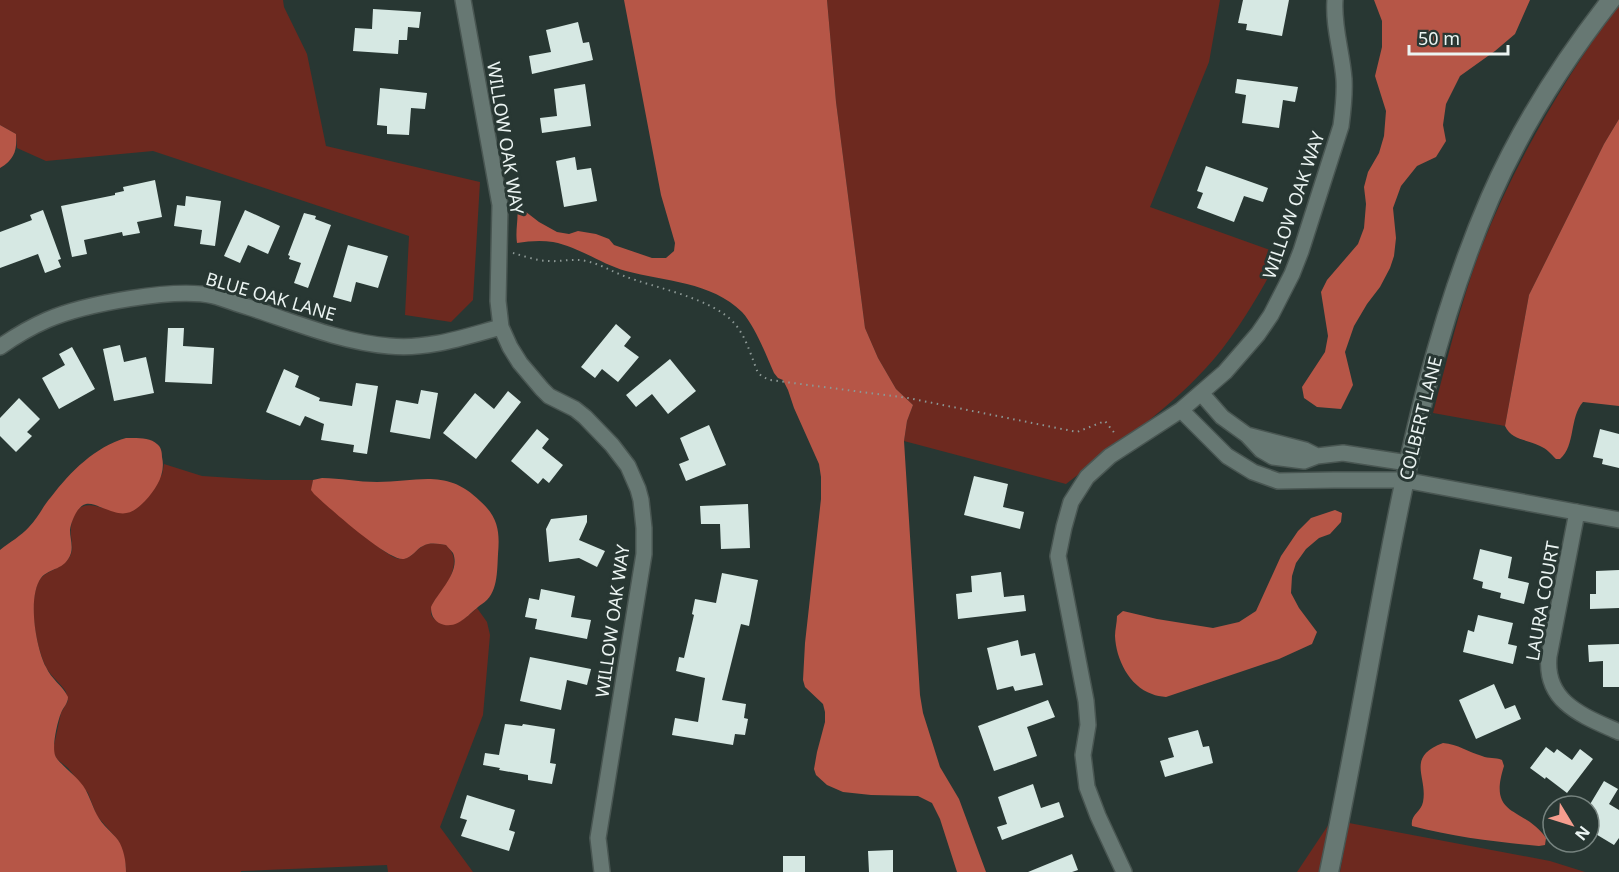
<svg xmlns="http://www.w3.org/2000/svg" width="1619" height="872" viewBox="0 0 1619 872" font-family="'Noto Sans',sans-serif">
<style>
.green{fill:#6d291f}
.water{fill:#b65647}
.building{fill:#d6e8e3}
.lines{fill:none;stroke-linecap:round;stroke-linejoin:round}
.street-casing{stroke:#495652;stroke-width:18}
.secondary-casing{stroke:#495652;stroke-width:21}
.path{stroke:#8c9895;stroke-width:2;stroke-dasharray:1.5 4.5;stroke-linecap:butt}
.street{stroke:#677873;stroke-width:15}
.secondary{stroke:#677873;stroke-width:18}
.labels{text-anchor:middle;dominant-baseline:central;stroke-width:6;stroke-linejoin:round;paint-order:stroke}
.street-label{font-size:18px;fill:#ebf4f2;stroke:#283733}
</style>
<rect width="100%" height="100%" fill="#283733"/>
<path class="green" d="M0,0H283L284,7L307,54L326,146L480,182L473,300L451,322L405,315L409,236L153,151L46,161L17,148L16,134L0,125Z
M827,0H1220L1209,62L1150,207L1281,254C1261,291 1241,327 1214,359C1172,408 1116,445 1066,484L904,441L907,421L913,405L896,389L878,358L865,328L836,102Z
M1619,4V119L1604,144L1529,295L1505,426L1433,413C1448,357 1461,300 1482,246C1515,162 1566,76 1619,4Z
M164,464L202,476L266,480H313L312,485C326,499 383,558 400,559C411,560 415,550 423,546C430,542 439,544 446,545C448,548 451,550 452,553C458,564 449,582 442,592C437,598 430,604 431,613C431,616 434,619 436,620C449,632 468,617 477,608L487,622L490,635L483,715L440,827L473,872H388L387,865L241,871V872H126V866L118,840L97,816L88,793L68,768L57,759L54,753V745L61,713L68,701C68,701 66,693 66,692C62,684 51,677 46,667C36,646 29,608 37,585C43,568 67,571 72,551C73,543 70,536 71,528C73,508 83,501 102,508L162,475Z
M1333,818L1321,872H1297Z
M1349,823L1550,861L1585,872H1340Z"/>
<path class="water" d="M624,0H827L836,102L865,328L878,358L896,389L913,405L907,421L904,441L920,695L923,713L940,767L959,799L986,872H957L940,819L932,803L918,796L871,795L843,792L827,785L816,775L814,769L817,752L825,722V712L823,704L805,687L803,680L805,643L821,499V477L819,464L794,408L788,390L783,380L778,378L774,373C766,355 755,326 742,312C712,282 664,281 626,271C601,264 579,247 553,242C541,240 529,241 517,243C515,230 519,218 517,205L539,222L557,232L569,234L578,231L596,234L609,239L614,245L652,258H666L674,251L675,243L661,195Z
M1374,0H1530L1515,34L1495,51L1460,76L1446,104L1443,125L1446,141L1436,157L1417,166L1401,186L1393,208L1396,238L1394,256L1390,268L1380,287L1367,304L1354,326L1345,352L1353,385L1341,409L1317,407L1304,398L1302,387L1325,352L1328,336L1321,292L1327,280L1358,244L1364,228L1366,204L1364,187L1368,172L1379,153L1384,136L1386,111L1375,76L1382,47V21Z
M1619,119V406L1583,402C1569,418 1576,445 1560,459H1556C1551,454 1547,449 1540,446C1527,439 1512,441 1505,426L1529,295L1604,144Z
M0,125L16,134C17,150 15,159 0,168Z
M126,438C136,438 150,437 157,444C161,447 162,452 162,457C166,474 156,489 145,501C128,519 119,514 100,507C96,505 90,503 86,504C77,506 71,522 70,530C70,538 73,545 71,553C65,571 50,567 41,578C27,597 36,648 46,667C51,679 63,686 68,697C68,704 63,707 61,713C57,723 52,746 55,755C57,762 75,775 80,782C89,792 91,804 97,815C102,825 112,832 118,840C124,849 126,862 126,872H0V550C10,542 21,536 29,527C38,518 43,506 51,497C71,471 95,447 126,438Z
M322,478C340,478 358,482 377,482C418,482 447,468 480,501C498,517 500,531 498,554C497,572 498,594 482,604C470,612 457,632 439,623C433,619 431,614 431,607C438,592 461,572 453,553C451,550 448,548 446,545C439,544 430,542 423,546C416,549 413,557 404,559C389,562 327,506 314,494L311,490L313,480Z
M1335,510L1342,513L1341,522L1330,534L1319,538L1306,549L1296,563L1292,576L1291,593L1299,608L1317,632L1312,644L1279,659L1166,697C1161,696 1156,696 1152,694C1129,686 1116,659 1115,636C1115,629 1117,623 1117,616L1123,611L1157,619L1213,628L1239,622L1256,611L1281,556L1298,531L1311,518Z
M1443,743C1458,744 1468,752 1482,756C1489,759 1495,757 1502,760L1504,766C1487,819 1524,806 1546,838L1545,845L1539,846C1497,842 1454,837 1412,826C1410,815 1421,812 1423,802C1428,777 1405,757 1443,743Z"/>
<path class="building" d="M1243,0H1289L1282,36L1246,30L1247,24L1238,23Z
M373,9L421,12L419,28L408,27L407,40H399L398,54L353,51L355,28L372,29Z
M578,22L583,43L589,42L593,60L532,74L529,56L551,52L546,30Z
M1237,79L1298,87L1295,102L1283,100L1279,128L1242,123L1246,95L1235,93Z
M585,84L591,126L542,133L540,118L557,116L554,89Z
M380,88L427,93L425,109L411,108L409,135L387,134V126L377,125Z
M575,157L577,170L591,168L597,201L564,207L556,161Z
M1206,166L1268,188L1263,202L1244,196L1234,222L1197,208L1203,193L1197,191Z
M155,180L162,217L137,222L140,233L123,236L122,232L84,240L87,254L72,257L61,206L115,195V193L124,191L123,187Z
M186,196L221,201L215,246L200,244L202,230L174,226L177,205L185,206Z
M43,210L61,259L58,260L61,267L45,273L38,254L0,268V232L32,220L30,215Z
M245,210L280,226L268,254L248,245L240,263L224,256Z
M304,213L316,216L315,219L331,225L308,288L294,283L301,263L289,259L290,256L288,255Z
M348,245L388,256L378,288L356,282L351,302L333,297Z
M616,324L631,337L624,346L639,357L618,382L602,369L595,378L581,367Z
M168,328H184L183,346L214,348L212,384L165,382Z
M120,345L124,362L146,357L154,393L114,401L103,349Z
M72,347L95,389L59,409L42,378L65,365L59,354Z
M670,359L696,391L668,414L652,394L636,407L626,395Z
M284,369L299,376L295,387L320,398L319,401L352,406L356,383L378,386L367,454L353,452L354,445L321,440L324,424L305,416L300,426L266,412Z
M421,390L438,393L430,439L390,432L396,400L418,404Z
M508,391L521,402L476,459L443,433L475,393L494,409Z
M19,398L40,419L27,432L32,436L16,452L0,436V418Z
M709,425L726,465L686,481L679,464L689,460L680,438Z
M537,429L549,439L542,448L563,465L549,483L543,478L538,484L511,461Z
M1600,429L1619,434V468L1602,464L1603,459L1593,457Z
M974,476L1008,484L1003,507L1024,512L1020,529L964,515Z
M748,504L750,548L721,549L720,524H701L700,506Z
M587,515V522L579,540L605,551L597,567L579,558L549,562L546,529L551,519Z
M1480,549L1512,557L1508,578L1529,583L1524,604L1500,598L1501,593L1482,588L1483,582L1473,579Z
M1619,570V608L1590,609V594H1596V571Z
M1001,572L1004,597L1024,595L1026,611L958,619L956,594L972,592L971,576Z
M722,573L758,580L749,626L741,624L722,700L746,704L744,718L748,719L745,735L735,734L733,745L672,735L675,718L698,722L705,678L676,671L679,657L684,658L694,615L692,614L695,599L716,603Z
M541,589L575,596L571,617L591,620L587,639L535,629L537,619L525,617L529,598L539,600Z
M1478,615L1513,623L1508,644L1517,646L1513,664L1463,652L1468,630L1474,632Z
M1018,640L1021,656L1035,653L1043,685L1015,691L1013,686L997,690L987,648Z
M1619,644V687H1603V661L1589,662L1588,645Z
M530,657L591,669L587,685L567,680L561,710L520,701Z
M1494,684L1505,709L1515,705L1521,719L1476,739L1459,700Z
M1048,700L1055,717L1027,727L1037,756L994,771L978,726Z
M505,724L522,726L523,724L555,729L550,763L556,764L552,784L528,780V775L499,770L500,768L483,765L485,753L499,755Z
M1198,730L1203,747L1209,746L1213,763L1165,777L1160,761L1174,757L1168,738Z
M1546,747L1554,753L1557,749L1572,760L1580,749L1593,759L1567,793L1546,777L1545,779L1530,768Z
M1604,781L1618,789L1609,804L1619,810V838L1614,845L1589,830V806Z
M1033,784L1041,808L1059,802L1064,817L1002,840L997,827L1007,824L998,797Z
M467,795L515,810L509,830L515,832L509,851L461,836L467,820L460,818Z
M893,850V872H869L868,851Z
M1072,854L1078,870L1072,872H1028Z
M783,856H805V872H783Z"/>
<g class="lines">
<defs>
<path id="street" d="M463,0L500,205L498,301L501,327L510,347L520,363L542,389L549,396L575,409L585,417L612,445L628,466L638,489L641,500L644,528V554L598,838L602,872
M0,347C14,337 31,327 47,320C84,304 175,287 214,296C225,299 237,304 248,307C294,322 341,342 389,346C428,350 464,337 501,327
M1201,393L1222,417L1247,435L1261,450L1273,457L1304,461L1317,456L1343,453L1408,463
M1181,410L1227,456L1253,472L1278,481L1334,480H1404L1619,520
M1247,435L1305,450L1317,456
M1577,512L1549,656C1544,703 1584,716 1619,732
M1124,872L1098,816L1087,787L1083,755L1088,725L1086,701L1058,556L1064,527L1071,502L1087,477L1110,456L1181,410L1225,372L1258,334L1271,315L1292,274L1301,251L1341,126C1343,111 1345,95 1344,79C1342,52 1333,27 1335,0"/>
<path id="secondary" d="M1329,872C1350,773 1367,674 1386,574C1410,447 1438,318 1490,198C1521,127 1564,60 1611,0"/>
</defs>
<use href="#street" class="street-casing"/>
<use href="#secondary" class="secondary-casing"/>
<path class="path" d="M513,253C524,256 537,261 549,261C561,262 573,258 586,261C600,264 611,271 624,276C655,288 712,298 734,323C746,336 751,356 758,373L763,377L770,380L908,398L1077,432L1105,421L1116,435"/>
<use href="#street" class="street"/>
<use href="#secondary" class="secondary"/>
</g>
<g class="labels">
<g class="street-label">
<text transform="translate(506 138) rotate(81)">WILLOW OAK WAY</text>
<text transform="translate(1293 205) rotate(-71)">WILLOW OAK WAY</text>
<text transform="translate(271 296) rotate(16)">BLUE OAK LANE</text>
<text transform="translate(1420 418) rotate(-76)">COLBERT LANE</text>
<text transform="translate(1542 601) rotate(-80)">LAURA COURT</text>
<text transform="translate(612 621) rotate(-82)">WILLOW OAK WAY</text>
</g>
</g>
<g transform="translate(1571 824) rotate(128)"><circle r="28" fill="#283733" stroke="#76837f" stroke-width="1.5"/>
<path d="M0-4.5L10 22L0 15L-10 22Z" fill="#f59d8e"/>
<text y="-9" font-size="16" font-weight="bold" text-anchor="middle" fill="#ebf4f2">N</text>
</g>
<path d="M1409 45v9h99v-9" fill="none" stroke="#ebf4f2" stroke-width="3"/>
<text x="1418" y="45" font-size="18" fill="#ebf4f2" stroke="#283733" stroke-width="4.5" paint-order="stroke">50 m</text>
</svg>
